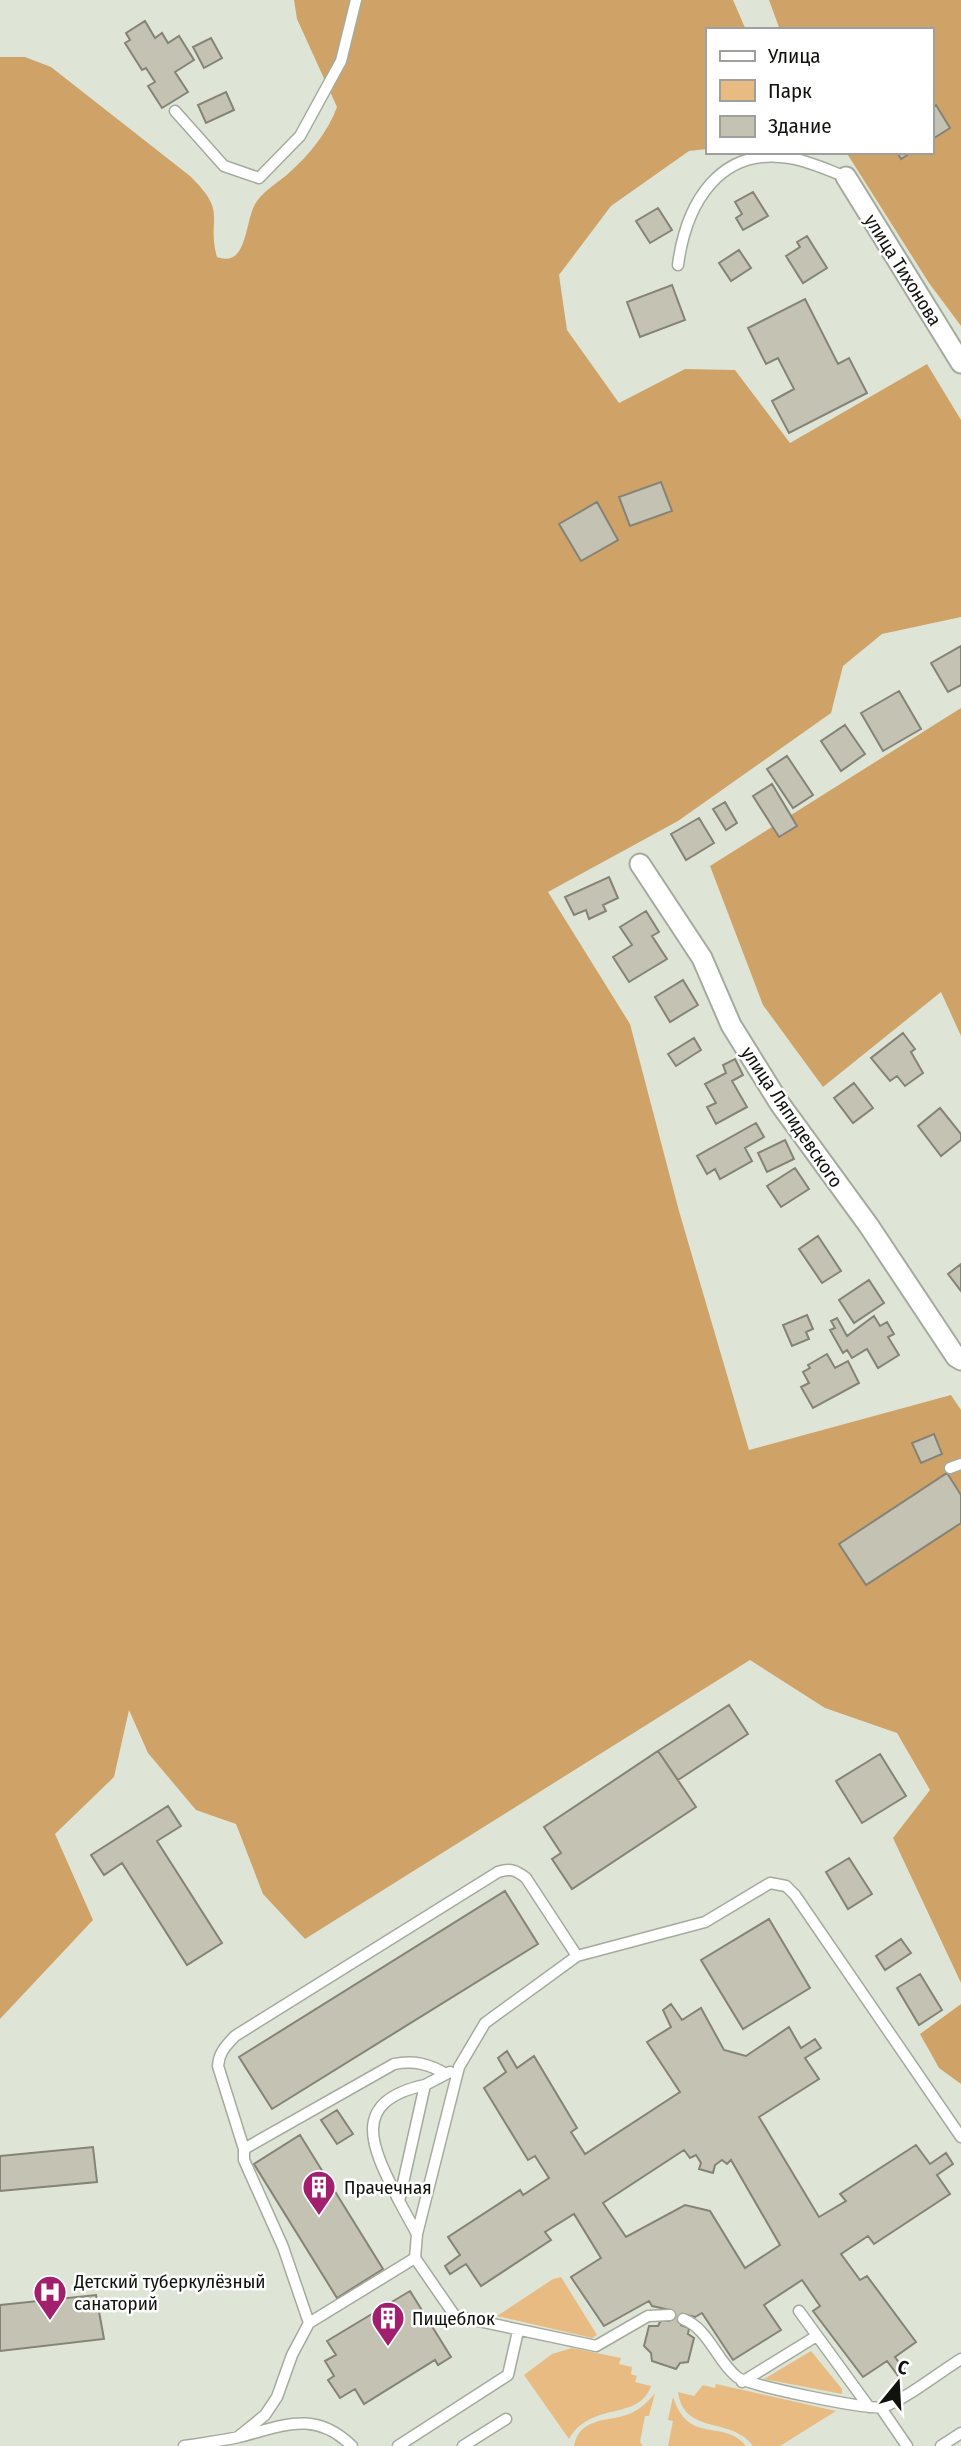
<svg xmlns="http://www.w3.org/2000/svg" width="961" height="2446" viewBox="0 0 961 2446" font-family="'Fira Sans Condensed',sans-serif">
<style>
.green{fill:#e8bb82}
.forest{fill:#cfa368}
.building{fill:#c4c2b3;stroke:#858375;stroke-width:2;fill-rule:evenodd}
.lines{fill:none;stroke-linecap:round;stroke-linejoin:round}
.service-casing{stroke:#a4ab9d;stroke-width:13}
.minor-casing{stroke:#a4ab9d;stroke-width:23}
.service{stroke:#fff;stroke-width:10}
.minor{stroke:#fff;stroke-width:19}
.labels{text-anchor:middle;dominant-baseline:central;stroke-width:5;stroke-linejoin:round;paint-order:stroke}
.street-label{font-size:19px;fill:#10120d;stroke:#fff}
.poi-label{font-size:19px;fill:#10120d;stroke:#fff;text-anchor:start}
</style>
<rect width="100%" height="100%" fill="#dee5d7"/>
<path class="green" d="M561,2277L597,2335L592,2338L497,2316L553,2279Z
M572,2348L621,2358L619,2364L632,2367L631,2374L637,2376L635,2382L651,2386C638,2422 592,2400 569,2439L524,2375L552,2354Z
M811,2351L842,2389V2394L764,2379Z
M716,2384L836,2411L780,2446H753C732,2416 684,2436 678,2392L694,2396L703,2385L715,2388Z
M655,2393L649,2416H645L640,2442L643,2446H574C579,2420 602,2421 623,2416C636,2413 647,2403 655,2393Z
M673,2397C689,2446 724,2418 746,2446H668L673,2421L668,2420Z"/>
<path class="forest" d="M294,0H733L746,30H707V149L689,151L611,206L559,275L567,330L619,403L685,369L735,370L790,443L927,364L961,420V617L882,634L843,666L831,713L678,821L548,892L630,1024L679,1211L749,1450L951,1395L961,1410V1983L893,1838L930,1790L897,1733L825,1708L750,1660L305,1939L263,1894L236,1824L196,1810L148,1753L129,1710L114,1777L55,1834L93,1920L0,2019V57H25L51,67L190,176C229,214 206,216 217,257C249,269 244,218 257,201C266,189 279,182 290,172C309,155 328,132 337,107L297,19Z
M769,0H961V326L929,283L846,152H931V30H780Z
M961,708V1036L941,992L823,1087L763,1005L710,866Z
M961,2004V2084L939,2068L920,2034Z"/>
<path class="building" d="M145,21L155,38L162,33L168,43L179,36L194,60L175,72L188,92L162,108L148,86L155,82L146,68L142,70L125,43L130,40L126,33Z
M211,38L222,58L204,68L193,47Z
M226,92L234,110L206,123L198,105Z
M936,105L950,128L931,140V108Z
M897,152H912L901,159Z
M753,192L768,216L743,230L736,218L742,214L735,202Z
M658,208L672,230L650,243L636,221Z
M807,236L827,268L803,283L786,256L800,247L797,242Z
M739,250L751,268L731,281L719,263Z
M672,285L685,320L640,337L627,302Z
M805,299L838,364L849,358L867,393L789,433L772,401L794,389L778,358L766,364L748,328Z
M661,482L672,511L630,526L619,497Z
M597,502L618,540L581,561L559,524Z
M961,646V685L948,692L931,663Z
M899,691L921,729L883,751L861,713Z
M845,725L865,754L841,771L821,741Z
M787,756L813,795L793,808L767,769Z
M772,784L797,826L779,837L753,796Z
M725,802L737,823L726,830L713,809Z
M699,818L714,843L686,860L671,834Z
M609,877L618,898L603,905L606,911L589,919L586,910L574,915L565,897Z
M646,911L659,932L652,936L667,959L629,982L613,957L632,945L620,927Z
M683,980L698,1005L670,1022L655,997Z
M903,1033L915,1049L911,1052L923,1073L905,1086L897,1076L890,1081L871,1058Z
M694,1038L701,1050L676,1066L668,1054Z
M735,1059L743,1075L732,1081L747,1107L716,1124L707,1107L716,1103L705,1084L726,1073L723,1065Z
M854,1083L873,1108L853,1123L834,1098Z
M940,1108L961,1134V1140L941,1156L918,1126Z
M756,1123L764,1137L745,1148L752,1161L720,1179L715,1169L707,1174L697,1156Z
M785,1140L794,1159L767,1172L758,1153Z
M795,1168L809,1189L781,1207L767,1186Z
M818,1236L841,1271L822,1283L799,1249Z
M961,1264V1291L948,1274Z
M869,1280L884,1303L854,1323L839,1300Z
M807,1315L813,1329L806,1332L809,1339L792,1346L783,1325Z
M874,1316L880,1326L887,1322L894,1334L888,1337L899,1355L878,1368L867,1349L852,1358L847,1350L843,1353L830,1330L835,1328L831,1321L837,1318L847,1336Z
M827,1354L835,1368L848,1361L859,1383L813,1408L801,1387L809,1383L803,1372L810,1368L808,1365Z
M934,1434L942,1454L921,1463L912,1443Z
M947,1473L961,1495V1523L866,1585L839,1544Z
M729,1705L748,1734L678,1780L658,1751Z
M658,1751L696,1807L572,1889L552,1859L561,1853L544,1827Z
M880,1754L906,1796L862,1823L836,1781Z
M168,1806L181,1826L157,1841L222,1943L187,1965L122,1863L104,1875L91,1855Z
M849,1858L872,1894L848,1909L826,1872Z
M505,1891L538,1944L272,2109L239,2057Z
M769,1919L810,1988L743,2029L701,1960Z
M901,1939L911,1953L885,1970L876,1956Z
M920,1974L942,2010L919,2025L897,1988Z
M671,2004L682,2020L701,2008L724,2050L746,2056L789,2027L801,2048L815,2039L821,2048L805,2058L819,2079L759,2117L819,2217L846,2201L840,2194L916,2145L930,2164L946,2153L953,2164L937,2175L950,2194L874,2244L868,2236L841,2254L860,2280L867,2276L916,2342L895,2357L906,2372L899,2377L887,2361L863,2377L813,2311L820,2306L802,2280L764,2305L781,2330L733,2360L702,2313L695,2317L683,2314L681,2325L689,2328L688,2334L694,2338L688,2362L680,2363L676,2369L652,2361L651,2353L644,2346L649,2326H658L661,2320L669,2321L670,2310L652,2306L649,2301L604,2326L571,2277L601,2258L574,2214L545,2232L551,2240L481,2286L466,2264L450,2274L445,2266L460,2255L448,2237L520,2190L523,2195L549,2178L535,2156L528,2160L484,2088L506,2072L498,2058L507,2051L517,2068L534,2056L577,2128L571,2132L585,2154L680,2092L647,2042L671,2027L663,2010ZM684,2150L690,2158L696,2155L701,2163L699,2169L713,2173L715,2165L722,2160L727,2164L731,2160L780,2245L745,2268L710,2211L685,2205L626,2237L603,2203Z
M337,2110L353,2134L337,2144L321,2120Z
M300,2135L383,2269L337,2298L254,2164Z
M93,2147L97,2182L0,2191V2156Z
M410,2291L451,2357L438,2365L435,2360L364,2404L355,2389L340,2398L328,2380L334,2376L325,2361L336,2355L327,2341Z
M96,2295L104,2339L0,2351V2305Z"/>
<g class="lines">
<defs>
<path id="service" d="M175,111L224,166L259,178L300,136L341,61L356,0
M678,265C686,204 719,146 790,158C809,161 828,170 846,177
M950,1468L961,1464
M244,2149L394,2064C414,2060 429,2064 446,2074
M399,2201C373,2149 347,2102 425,2085
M417,2234L399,2201L425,2085L450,2072
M415,2258L455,2316L596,2346L648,2316L670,2315
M799,2311L869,2407
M683,2319C709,2329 716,2360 737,2377C746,2385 872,2411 883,2407C908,2398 938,2373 961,2359
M309,2323L283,2247L244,2160V2149L218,2066C219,2052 226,2046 235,2036L498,1872C510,1868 516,1870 526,1878L577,1956
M742,2382L815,2337
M881,2408L907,2446
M238,2437L265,2415L277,2397L292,2355L309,2323L415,2258L417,2234L459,2067L485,2023L577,1956L705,1922L770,1883L786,1886L795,1895L961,2137
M184,2446C202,2443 221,2441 239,2437C283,2426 314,2409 352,2446
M398,2446L508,2375L518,2331
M463,2446L506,2419
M941,2446L961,2433"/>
<path id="minor" d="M846,177L961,363
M640,864L702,958L731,1025L780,1104L869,1226L956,1357L961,1360"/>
</defs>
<use href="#service" class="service-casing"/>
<use href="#minor" class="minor-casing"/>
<use href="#service" class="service"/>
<use href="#minor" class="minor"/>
</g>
<defs>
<symbol id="building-pin" viewBox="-11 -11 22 30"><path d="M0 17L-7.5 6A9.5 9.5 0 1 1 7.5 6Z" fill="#a21f6e" stroke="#fff"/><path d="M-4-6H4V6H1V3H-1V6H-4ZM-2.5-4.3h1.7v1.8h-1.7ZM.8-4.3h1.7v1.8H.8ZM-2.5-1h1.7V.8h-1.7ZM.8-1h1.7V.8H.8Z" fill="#fff"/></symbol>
<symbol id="hospital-pin" viewBox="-11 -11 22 30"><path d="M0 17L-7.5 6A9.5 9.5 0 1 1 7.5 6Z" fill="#a21f6e" stroke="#fff"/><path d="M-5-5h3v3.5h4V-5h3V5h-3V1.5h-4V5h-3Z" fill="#fff"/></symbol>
</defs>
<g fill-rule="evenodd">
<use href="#building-pin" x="300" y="2168" width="38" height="52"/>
<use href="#hospital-pin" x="31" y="2273" width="38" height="52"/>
<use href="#building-pin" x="369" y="2299" width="38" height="52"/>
</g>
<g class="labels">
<g class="street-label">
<text transform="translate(903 270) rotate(58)">улица Тихонова</text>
<text transform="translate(792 1117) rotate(56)">улица Ляпидевского</text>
</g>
<g class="poi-label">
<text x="344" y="2187">Прачечная</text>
<text x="74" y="2281">Детский туберкулёзный<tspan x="74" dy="22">санаторий</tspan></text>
<text x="412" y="2318">Пищеблок</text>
</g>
</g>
<rect x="706" y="28" width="228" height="126" fill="#ffffff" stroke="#9fa09e" stroke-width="2"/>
<rect x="720" y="51" width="35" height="10" fill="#ffffff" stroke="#9fa09e" stroke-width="2"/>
<text x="768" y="63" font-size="21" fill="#10120d">Улица</text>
<rect x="720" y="80" width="35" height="21" fill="#e8bb82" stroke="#9fa09e" stroke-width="2"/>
<text x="768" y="98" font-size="21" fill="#10120d">Парк</text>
<rect x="720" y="116" width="35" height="21" fill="#c4c2b3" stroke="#9fa09e" stroke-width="2"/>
<text x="768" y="133" font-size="21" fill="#10120d">Здание</text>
<g transform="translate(898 2383) rotate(18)" stroke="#ffffff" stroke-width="5" paint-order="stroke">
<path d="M0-5L12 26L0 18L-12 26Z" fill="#10120d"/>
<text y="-10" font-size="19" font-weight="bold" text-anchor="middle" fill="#10120d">С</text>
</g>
</svg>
